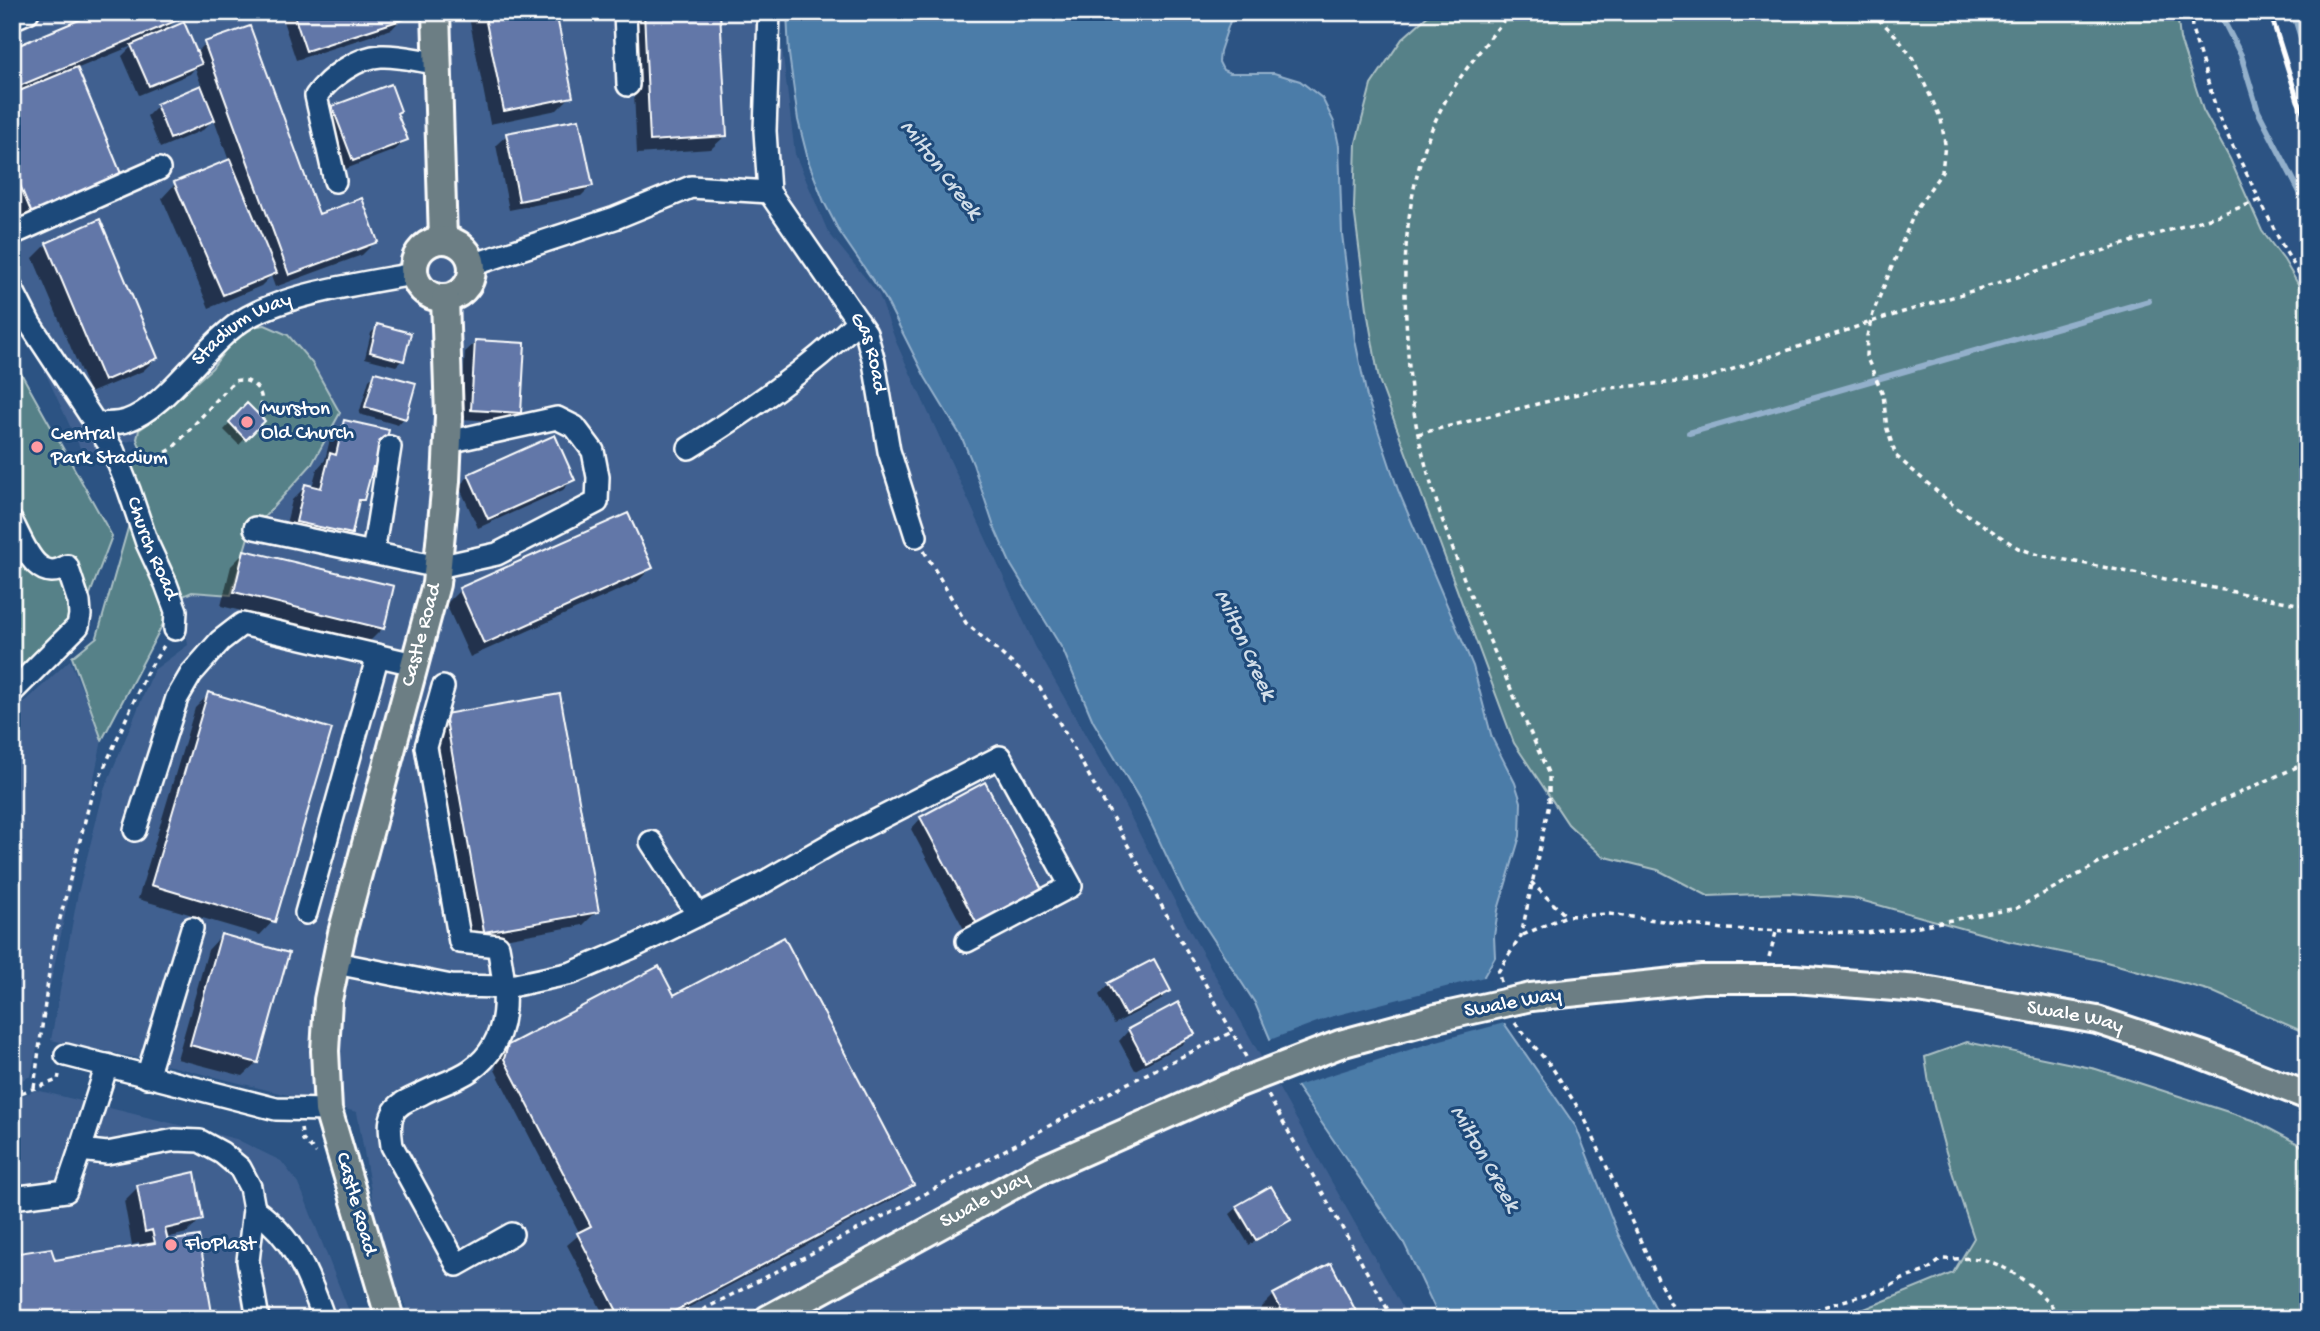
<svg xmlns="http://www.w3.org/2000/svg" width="2320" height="1331" viewBox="0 0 2320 1331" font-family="'Gochi Hand',sans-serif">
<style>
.built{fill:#406190}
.green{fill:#578188;stroke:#abc0c4;stroke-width:2}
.water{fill:#4b7ba8;stroke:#93b0cb;stroke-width:2}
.pier{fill:#2c5383}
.shadow{fill:#0007}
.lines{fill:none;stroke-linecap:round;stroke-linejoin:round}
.stream{stroke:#93b0cb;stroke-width:6}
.building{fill:#6277a8;stroke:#fff;stroke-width:2}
.minor-casing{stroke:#fff;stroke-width:26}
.major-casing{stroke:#fff;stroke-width:32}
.path{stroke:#fff;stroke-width:3.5;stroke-dasharray:5 5;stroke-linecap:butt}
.minor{stroke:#1f4a7a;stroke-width:21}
.major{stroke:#6c7e84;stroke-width:26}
.rail{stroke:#fff;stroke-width:5}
.major-bridge-casing{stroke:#fff;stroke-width:32;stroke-linecap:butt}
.major-bridge{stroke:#6c7e84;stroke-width:26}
.poi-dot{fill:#ff9aa2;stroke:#1f4a7a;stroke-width:2.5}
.labels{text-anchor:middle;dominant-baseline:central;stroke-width:6;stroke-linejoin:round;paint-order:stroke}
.street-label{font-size:21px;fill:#fff;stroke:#1f4a7a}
.poi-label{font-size:21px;fill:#fff;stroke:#1f4a7a;text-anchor:start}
.water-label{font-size:23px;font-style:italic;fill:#d2dee9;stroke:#1f4a7a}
</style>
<rect width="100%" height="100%" fill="#2c5383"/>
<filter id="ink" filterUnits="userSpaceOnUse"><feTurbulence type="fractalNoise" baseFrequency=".0143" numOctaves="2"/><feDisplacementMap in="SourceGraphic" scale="14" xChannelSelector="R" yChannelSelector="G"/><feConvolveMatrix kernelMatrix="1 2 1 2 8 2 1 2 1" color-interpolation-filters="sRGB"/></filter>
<g filter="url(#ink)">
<path class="built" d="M12,12H780L779,24L795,154L828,232L879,295L896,342L1035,646L1116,789L1194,938L1409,1319H413L384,1264L357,1112L138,1058L51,1040L78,893L104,790L154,670L188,645L184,615L176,599L192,592L249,534L312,363L288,335L265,325L250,327L238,333L212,368L156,418L139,430L137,439L83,454L12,301Z
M70,660L102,740L31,1076L12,1084V714Z
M36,1090L236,1139L281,1161L299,1184L352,1319H12V1100Z"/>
<path class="green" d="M1432,12H2177L2180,39L2203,110L2230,159L2262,231L2284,260L2308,301V1034L2211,991L2099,960L2008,941L1853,898L1789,893L1708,896L1658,870L1602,856L1568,824L1514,743L1379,380L1368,316L1354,208L1356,143L1371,85L1402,39Z
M2293,12H2308V60L2294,17Z
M265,325L288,335L312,363L340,413L312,464L249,534L231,595L192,592L176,599L102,740L72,657L97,637L140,486L131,467L140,447L137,439L139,430L156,418L212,368L238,333L250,327Z
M12,357L112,536L78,626L12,685Z
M1967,1042L2096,1069L2253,1120L2308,1149V1319H1840L1953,1273L1974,1238C1954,1179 1933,1119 1925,1057Z"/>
<path class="water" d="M787,12H1233L1220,51L1219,62L1223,70L1230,73H1274L1300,81L1322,98L1334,122L1339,146L1342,234L1355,340L1367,397L1398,490L1473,666L1492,738L1515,783L1521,802L1520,836L1498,910L1494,936L1495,957L1484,976L1504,1023L1576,1127L1618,1234L1661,1319H1440L1404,1243L1295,1084L1271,1041L1255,1003L1186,897L1140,800L1093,721L1063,650L1011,565L994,527L973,464L962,438L925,377L885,298L839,231L824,202L809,163L798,120L789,54Z"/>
<path class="pier" d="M1488,976L1508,1022L1437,1041L1293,1087L1267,1041L1330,1017Z"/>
<path class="shadow" d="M292,12H400L402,18L392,29L296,60L283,21Z
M468,12H554L571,96L557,110L490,124Z
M630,12H718L725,136L711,149L637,154Z
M176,20L163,33L196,53L205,44L318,217L376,241L362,255L275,287L271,276L261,286L209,308L162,198L175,184L229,161L214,119L203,130L160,148L147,116L157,106L202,87L195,68L190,74L139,95L122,56L132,46L76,69L120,175L18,226L12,212V49Z
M333,107L396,114L406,140L395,150L343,170L323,117Z
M507,135L591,186L581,196L509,210L496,145Z
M47,244L156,358L143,371L90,393L33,258Z
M378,326L402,360L396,366L365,358L371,333Z
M476,342L520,412L509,422L461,419L465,352Z
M376,374L404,418L398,425L359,414L369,380Z
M247,405L262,421L239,445L224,430Z
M345,422L378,467L369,475L363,499L356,506L350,533L337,547L283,536L292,500L306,486L312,487L317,469L325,460L331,435Z
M469,476L573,479L563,490L478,528L459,486Z
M245,552L383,628L369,642L221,606L231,566Z
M651,568L637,582L470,657L446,604L460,590Z
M209,694L273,921L260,935L138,899L195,708Z
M446,716L597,911L583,925L470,945L432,730Z
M921,818L1040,889L1030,899L966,933L911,829Z
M221,936L257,1063L243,1076L177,1059L208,950Z
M1109,984L1169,991L1159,1001L1114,1024L1099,995Z
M673,997L912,1185L901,1195L667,1319H606L567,1245L580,1234L495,1070L498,1057L509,1046Z
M1129,1030L1193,1033L1183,1044L1135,1070L1119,1041Z
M138,1187L201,1219L187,1233L166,1238L211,1319L54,1262L140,1247L139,1243L132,1245L124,1201Z
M1270,1188L1289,1219L1282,1226L1249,1245L1230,1214L1237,1208Z
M1274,1295L1358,1319H1265L1260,1309Z"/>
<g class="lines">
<path class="stream" d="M2219,12L2241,55L2258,111L2308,208
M2293,12L2308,60
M1689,433L2149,301"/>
</g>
<path class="building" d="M98,12H174L178,20L12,89V48Z
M293,12H402L404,19L306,51Z
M484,12H556L573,97L504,111Z
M644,12H720L727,136L650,141Z
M184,22L202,64L149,86L131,45Z
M250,26L319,214L362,198L378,242L289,275L204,42Z
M77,67L122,176L32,214L12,166V94Z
M391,84L401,111L397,113L408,140L353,161L332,106Z
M201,85L215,120L170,139L156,104Z
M579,119L593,186L519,201L506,133Z
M230,159L277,273L223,295L174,182Z
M100,219L158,358L104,381L46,243Z
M377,324L411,333L404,361L370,352Z
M475,340L525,343L521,413L471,410Z
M375,372L416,383L406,419L365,407Z
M247,403L265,421L246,440L229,422Z
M344,420L389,430L379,467H373L364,500H359L352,534L296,522L305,484L321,488L330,453L336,455Z
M555,435L575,480L488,519L468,474Z
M628,513L653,568L484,644L459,588Z
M244,550L394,586L384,629L234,592Z
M208,692L332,729L275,922L151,885Z
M560,694L599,912L484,932L445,714Z
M985,782L1042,889L977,924L920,817Z
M221,934L289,953L258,1063L190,1045Z
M784,937L914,1185L660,1319H621L577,1233L591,1226L504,1059L508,1045L659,966L674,995Z
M1154,959L1171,991L1125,1015L1108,983Z
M1178,1002L1195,1034L1145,1061L1128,1029Z
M195,1172L203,1220L165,1229L168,1241L199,1236L213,1319H12V1254L51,1248L55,1260L155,1243L152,1230L145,1232L137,1185Z
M1271,1186L1291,1220L1256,1240L1236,1206Z
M1331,1263L1360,1319H1286L1273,1294Z"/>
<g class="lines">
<defs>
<g id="minor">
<path d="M625,12L628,85"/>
<path id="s1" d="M769,12L765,131L769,192L866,333L874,362L889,451L916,536"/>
<path d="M12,19L28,12"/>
<path d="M335,181L316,96C330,77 357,57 381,56C399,55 419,61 437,63"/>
<path d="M12,234L159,169"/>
<path d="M472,265L615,218L691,187L769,192"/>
<path id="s2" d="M12,289L30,324L113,450L129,490L147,543L166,584L176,611L175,629"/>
<path id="s3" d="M94,425C104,423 116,424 126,421C168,407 206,341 248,317C291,293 364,283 413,274"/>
<path d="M689,448C749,410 807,371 858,321"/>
<path d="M12,522C24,544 36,585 67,566L79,602L80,615L78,626L12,692"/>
<path d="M255,528L438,567L497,554L597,502L598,477L593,451L575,427L557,418L448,442"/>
<path d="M373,553L390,447"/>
<path d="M443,687L426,747L460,942L498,946C506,989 514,1040 471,1070C457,1080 438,1085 423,1093C412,1099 398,1102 393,1114C388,1124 391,1136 392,1146L457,1265L512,1234"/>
<path d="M135,830L177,698L191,674L220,641L242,624L414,664"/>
<path d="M651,842L698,915"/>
<path d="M306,913L378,655"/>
<path d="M336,963L451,986L506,987L572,973L633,947L759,885L834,842L1000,757L1071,886L967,941"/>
<path d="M66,1055L276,1109L328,1110"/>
<path d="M107,1065L80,1150L107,1153L175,1140L200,1141L222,1153L240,1168L250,1187L254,1209L248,1261L258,1319"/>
<path d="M147,1077L192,928"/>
<path d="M12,1198L66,1191L80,1150"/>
<path d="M254,1209C294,1238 308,1273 324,1319"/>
</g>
<g id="major">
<path d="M436,12L443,240"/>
<circle cx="443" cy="269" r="29"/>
<path id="s4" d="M1531,997L1702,979H1795L1919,989L2097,1020L2203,1055L2308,1096"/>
<path id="s5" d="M390,1319L328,1110L325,1051L328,1000L342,933L436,584L446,481L449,417L445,299"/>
<path id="s6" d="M768,1319L1039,1171L1224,1089"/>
</g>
</defs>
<use href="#minor" class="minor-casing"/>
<use href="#major" class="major-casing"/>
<path class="path" d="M1871,12L1896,36L1912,57L1941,119L1945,144L1942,172L1916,209L1874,310L1867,336L1866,356L1883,394L1887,429L1896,456L1954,506L2018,548L2039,555L2308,606
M2191,12L2192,29L2219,118L2284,249L2308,288
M1418,434L1597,389L1701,380L1871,322L2219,215L2260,200
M138,462L160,456L172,449L234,381C253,375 270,397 257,413
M924,551L966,623L1040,688L1246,1057
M1531,882L1566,916
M1523,935L1566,916L1609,914L1724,929L1865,933L1908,928L2017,908L2175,822L2308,762
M1769,957L1777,929
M1501,982L1498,972L1521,936L1549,804V775C1501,664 1445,553 1418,434C1410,396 1408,357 1406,318C1402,254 1408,186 1433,126C1450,85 1483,48 1510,12
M1515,1023L1553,1069L1584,1117L1658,1279L1675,1312L1686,1319
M34,1088L52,950L91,797L146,674L165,644
M1268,1095L1393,1319
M12,1096L58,1080L59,1075
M301,1128L303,1140L316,1153
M685,1319L901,1207L1122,1086L1232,1032
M733,1319L746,1311
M1797,1319L1823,1307L1887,1288L1903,1279L1926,1271L1942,1259C1955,1260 1968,1257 1980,1259C2009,1264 2047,1296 2062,1319"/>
<use href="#minor" class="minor"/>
<use href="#major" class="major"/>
<path class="rail" d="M2270,12L2298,101L2308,122"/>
<defs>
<path id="major-bridge" d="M1224,1089L1340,1044L1436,1018L1531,997"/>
</defs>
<use href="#major-bridge" class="major-bridge-casing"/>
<use href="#major-bridge" class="major-bridge"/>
</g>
</g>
<g class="poi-dot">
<circle cx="247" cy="422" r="7"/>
<circle cx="37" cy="447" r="7"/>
<circle cx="171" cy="1245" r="7"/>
</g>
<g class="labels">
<g class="street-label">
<text stroke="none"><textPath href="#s3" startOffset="182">Stadium Way</textPath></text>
<text stroke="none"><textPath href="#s1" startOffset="371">Gas Road</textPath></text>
<text stroke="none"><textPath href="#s2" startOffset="296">Church Road</textPath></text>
<text stroke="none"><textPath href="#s5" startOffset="705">Castle Road</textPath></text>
<text transform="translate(1513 1004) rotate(-10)">Swale Way</text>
<text stroke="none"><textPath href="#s4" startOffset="548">Swale Way</textPath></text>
<text stroke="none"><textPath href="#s6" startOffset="247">Swale Way</textPath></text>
<text transform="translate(355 1204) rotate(74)">Castle Road</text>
</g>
<g class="poi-label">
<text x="261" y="410">Murston<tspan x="261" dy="24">Old Church</tspan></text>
<text x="51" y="435">Central<tspan x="51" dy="24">Park Stadium</tspan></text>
<text x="185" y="1245">FloPlast</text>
</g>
<g class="water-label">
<text transform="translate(940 170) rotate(52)">Milton Creek</text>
<text transform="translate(1244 645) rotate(65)">Milton Creek</text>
<text transform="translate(1484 1159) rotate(60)">Milton Creek</text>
</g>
</g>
<rect width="2320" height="1331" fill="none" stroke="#1f4a7a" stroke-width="42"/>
<rect x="21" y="21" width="2278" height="1289" fill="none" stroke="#fff" stroke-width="2.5" filter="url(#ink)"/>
</svg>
